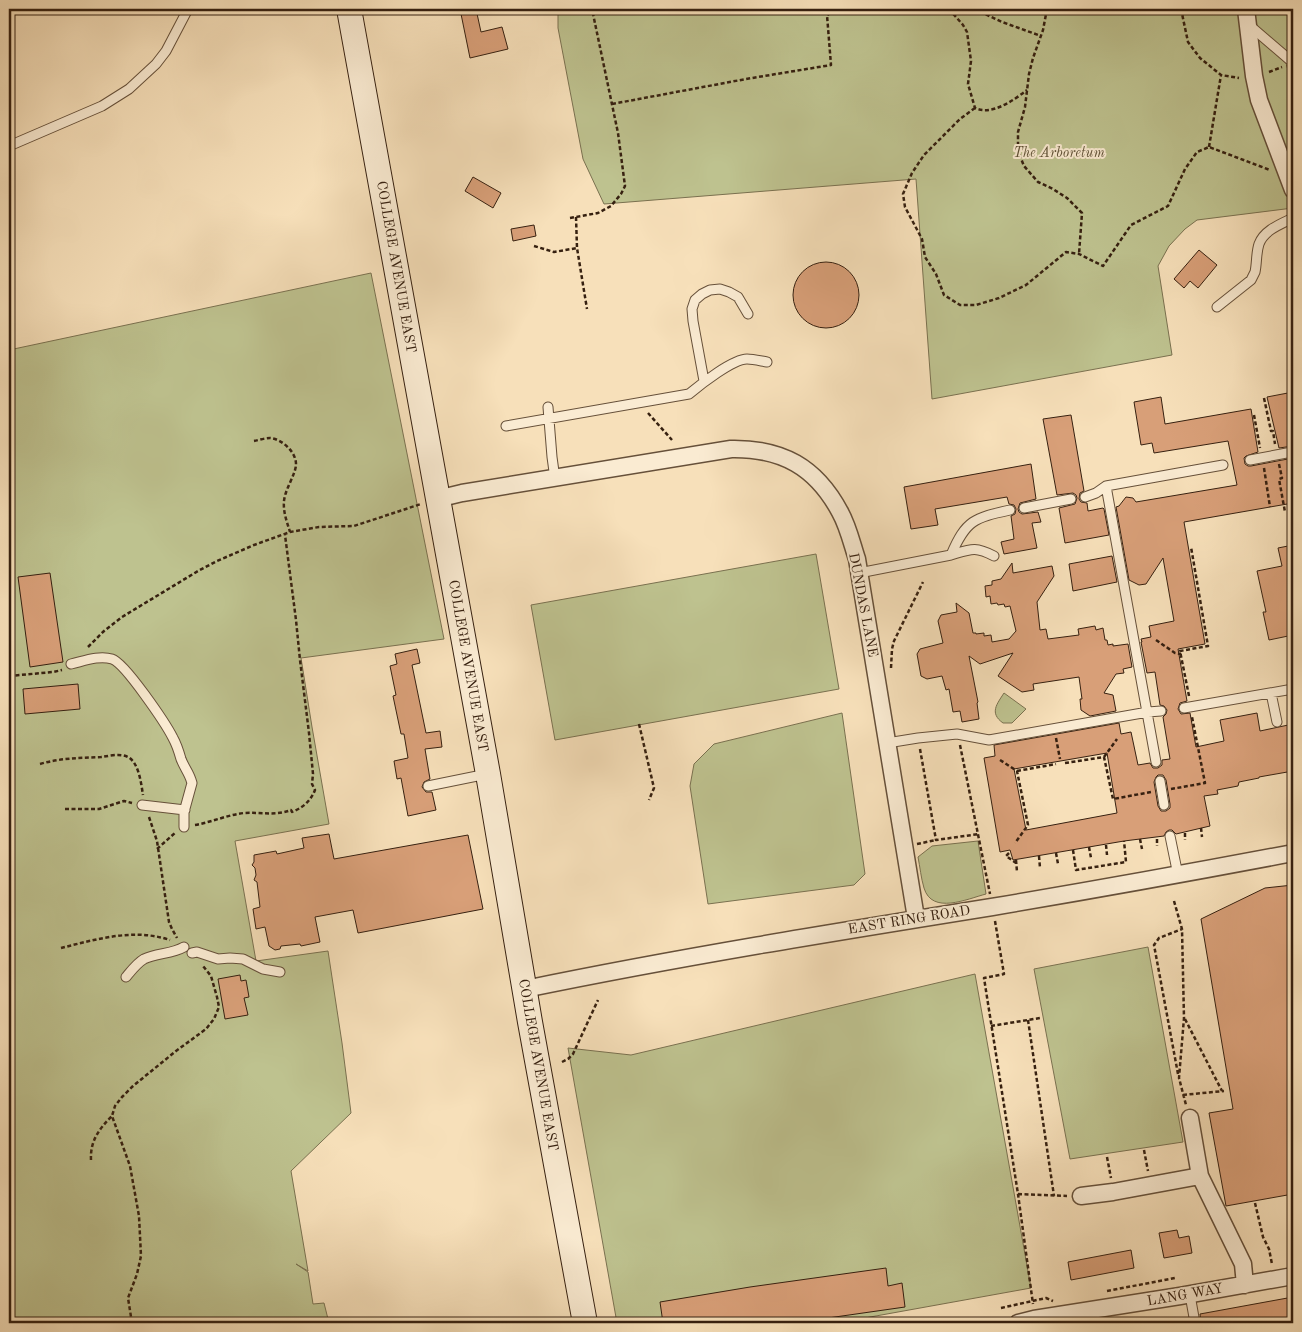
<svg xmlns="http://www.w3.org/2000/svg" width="1302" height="1332" viewBox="0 0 1302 1332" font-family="'Old Standard TT',serif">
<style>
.green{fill:#bec28f;stroke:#7a7150}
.building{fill:#d89f78;stroke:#362010;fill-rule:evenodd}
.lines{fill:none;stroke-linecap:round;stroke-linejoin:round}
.lane-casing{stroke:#66503a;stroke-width:11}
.street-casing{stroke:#66503a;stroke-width:19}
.secondary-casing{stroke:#362010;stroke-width:26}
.path{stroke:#362010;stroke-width:2.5;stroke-dasharray:4 2.5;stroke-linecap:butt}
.lane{stroke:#faebd2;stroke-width:9}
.street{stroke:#faebd2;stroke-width:16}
.secondary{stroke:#faebd2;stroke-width:24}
.labels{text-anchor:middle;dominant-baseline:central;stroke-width:4;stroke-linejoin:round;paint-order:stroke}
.park-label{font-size:14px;font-style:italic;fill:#5f5136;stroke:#faebd2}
.street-label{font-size:14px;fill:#362010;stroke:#faebd2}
</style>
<rect width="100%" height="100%" fill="#f7e0ba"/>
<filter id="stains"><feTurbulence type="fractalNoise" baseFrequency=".004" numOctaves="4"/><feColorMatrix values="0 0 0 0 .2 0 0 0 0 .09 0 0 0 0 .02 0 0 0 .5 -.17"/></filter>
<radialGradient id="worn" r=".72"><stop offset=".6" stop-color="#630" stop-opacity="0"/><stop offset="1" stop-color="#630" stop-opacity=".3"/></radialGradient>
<path class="green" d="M558,9H1293V208L1197,220L1185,229L1169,246L1158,266L1172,355L932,399L916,179L604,204L583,159L558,28Z
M371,273L444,639L301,658L312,727L329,824L235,841L256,961L328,951L342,1043L351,1113L291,1171L308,1271L296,1264L308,1272L313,1304L324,1303L329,1323H9V350Z
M816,554L839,689L555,740L531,605Z
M1004,693L1026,709L1012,723H1003C989,713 997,704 1004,693Z
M842,713L865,874L854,885L708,904L690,786L694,764L714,744Z
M978,841L986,894C967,899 932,915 924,888C921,878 920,867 918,857L932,846Z
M1148,947L1183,1142L1070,1159L1034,969Z
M975,974L1031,1288L837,1323H617L568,1048L631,1055Z"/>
<path class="building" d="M460,9H476L481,32L502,27L508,49L470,58Z
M473,177L501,193L493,208L465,191Z
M534,225L536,236L513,241L511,229Z
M1199,250L1217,265L1198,288L1190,281L1184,288L1174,279Z
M793 295a33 33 0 1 1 66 0a33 33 0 1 1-66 0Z
M1293,392V446L1279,448L1267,397Z
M1161,397L1165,424L1251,409L1258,452L1246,456L1244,458L1245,464L1248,466H1251L1293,458V503L1184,522L1205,644L1178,649L1187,701L1180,703L1178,709L1181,714L1190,713L1196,747L1224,741L1220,720L1257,713L1260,731L1293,724V771L1259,777V778L1239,782L1238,786L1217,790L1218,794L1204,796L1210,826L1176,834L1172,830H1169L1166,832L1164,836L1124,841L1013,860L1010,850L1000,852L984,758L995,756L994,745L1119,723L1121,734L1131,732L1138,765L1150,763L1153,768H1158L1162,765V760L1170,759L1163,717L1166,714L1167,710L1164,706L1160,705L1155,672L1147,673L1141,642H1142L1141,639L1151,637L1149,626L1174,621L1163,558L1146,584L1139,585L1129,580L1116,507L1119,506L1126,497L1133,498L1136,502L1237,485L1228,441L1154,453L1152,443L1141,445L1134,402ZM1107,753L1117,813L1026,830L1014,769ZM1158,775H1163L1166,780L1170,804V808L1166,811H1161L1158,806L1154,782L1156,777Z
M1071,415L1084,491L1080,493L1079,499L1081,502L1087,503L1088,511L1103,508L1104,509L1109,535L1065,543L1059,508L1075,504L1077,498L1076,495L1073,493L1057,495L1043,419Z
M1031,464L1036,499L1020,503L1018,509L1019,512L1022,514L1038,512L1041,522L1032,523L1037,548L1004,554L1001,542L1014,539L1011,516L1015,514L1016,509L1014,505L1009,504L1007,497L935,509L938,525L911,529L904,487Z
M1293,545V635L1269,640L1263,612H1266L1257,571L1282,566L1278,548Z
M1112,556L1117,582L1073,591L1069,564Z
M1012,563L1013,573L1052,566L1054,576L1037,602L1040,630L1046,629L1048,639L1079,635L1078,629L1095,626L1096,630L1103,628L1105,640H1107L1108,645L1113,644V646L1128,644L1132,667L1123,669L1124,673L1116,674L1104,693L1113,695L1116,711L1090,716L1081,710L1080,699H1082L1079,677L1033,684L1034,690L1022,692L998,676L1013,653L980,664L969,656L978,702L977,703L979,719L962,722L960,711L953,712L949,689L946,690L942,676L927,679L921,676L917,654L920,649L943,643L938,621L941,615L957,612L956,603L969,613L973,633H976V634L984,633V636L991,635L992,642L1009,639L1016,631L1010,606L1005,607L1004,604L998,605L997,603L991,604L990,596L986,597L985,586L992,585V581L1001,579Z
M50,573L63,662L30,667L18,577Z
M417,649L420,663L412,665L426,733L440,731L442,747L425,749L430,779L424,782L422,787L426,792H432L436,810L408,816L401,778L397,779L394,761L408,758L404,734H401L393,696L396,695L390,666L397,664L395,654Z
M78,684L80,709L25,714L23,689Z
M329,834L334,859L468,835L483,909L358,933L353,910L315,917L320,942L301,946L300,944L281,946L280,949L275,950L269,946L265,927L256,929L253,909L260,907L257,882L254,880L256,875L255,868L252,865L254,862V855L276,851L277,854L304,848L302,838Z
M1293,885V1194L1226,1206L1209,1113L1233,1109L1201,919L1265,888Z
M240,975L241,981L246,980L249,997L244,998L248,1015L225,1019L218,979Z
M1177,1230L1179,1238L1189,1236L1192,1253L1164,1258L1159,1233Z
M1131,1250L1134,1268L1071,1280L1068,1262Z
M886,1268L888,1286L902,1283L905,1307L793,1323H663L660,1302L750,1287Z
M1293,1297V1323H1201L1200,1314Z"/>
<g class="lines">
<defs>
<path id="lane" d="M1249,25L1291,61L1293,70
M9,146L102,106L129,89L156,64L166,51L188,9
M1217,307L1251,280L1255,272C1257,263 1256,253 1259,244C1264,230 1281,224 1293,218
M704,381L693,321L692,309L695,300L702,294L710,290L720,289L729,292L738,297L748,314
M548,407L552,457L555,479
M506,426L689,394C701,384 733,359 747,359C753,359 761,361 767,362
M1250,460L1292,452
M1106,486L1156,762
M1085,497L1096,493L1106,486L1223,465
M1024,508L1071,499
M951,555C971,549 975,546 994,556
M859,573L951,555C966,520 974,518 1010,510
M71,664C84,661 99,655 112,659C125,663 166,724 173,738C177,745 179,752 181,759C184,767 189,773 191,780L192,783L184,812V827
M1271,693L1277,722
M1184,708L1293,689
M887,743L918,738L957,734L989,740L1148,712L1161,711
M1160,781L1164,805
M428,786L487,774
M142,805L185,810
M1170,836L1178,875
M192,953L197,952L218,959L230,958L243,959L263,969L280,972
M126,977C131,971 137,963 144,959C157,953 172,954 184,947
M1190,1295L1195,1323"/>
<path id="street" d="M1246,9L1254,76L1259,100L1293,190
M437,499L462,493L731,449C782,448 816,467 840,512C848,526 852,544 857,559L916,918
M525,989C680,957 836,932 992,907C1093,890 1193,872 1293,853
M1190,1118L1200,1176L1243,1264L1245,1285
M1081,1196L1113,1192L1200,1176
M1018,1323L1034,1319L1180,1296L1293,1276"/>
<path id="secondary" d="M349,9L488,774L530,1022L585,1323"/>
</defs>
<use href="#lane" class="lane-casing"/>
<use href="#street" class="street-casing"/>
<use href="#secondary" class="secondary-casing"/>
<path class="path" d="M949,9L963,25L967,32L971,61L968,84L975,108C992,116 1014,100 1027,90
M974,9L1002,22L1041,36
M1047,9L1043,30L1033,58L1029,74L1025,107L1018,132V151L1024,166L1038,182L1053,189L1067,198L1082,213L1079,254
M1181,9L1188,42L1200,58L1221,75L1239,78
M1269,72L1282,67
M612,104L746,79L831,65L827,15L838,9
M975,108L960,119L924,155L912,173L903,194L905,207L922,239L925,257L936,274L944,295L960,305H976L999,298L1026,285L1066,252L1079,254L1103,266L1131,225L1168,206L1185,169L1197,152L1209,147L1270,170
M1209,147L1221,75
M576,217L577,248L587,309
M570,218L598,213L611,206L621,194L625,186L618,133L592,9
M534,246L554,252L577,248
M1264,398L1271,431H1273L1275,444
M648,413L672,440
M1254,415L1260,448
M254,441C259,440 265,438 270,438C282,439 296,452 296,464C296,474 285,489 284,501C283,512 287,522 290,532
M1279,464L1282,478L1279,479L1285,512
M1264,468L1270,507
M1156,640L1175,653L1181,654
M88,647L104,631L122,617L198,571L217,561L254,545L290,532L319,527L354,526L421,504
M891,668L892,649L894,641L923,582
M9,676L53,672L62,670
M1189,696L1180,651L1208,646L1191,547
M639,724L654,788L649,800
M1056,738L1060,759
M960,745L990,894
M920,749L936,840L979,834
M1104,757L1117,739
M1000,760L1017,771L1028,825L1015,843
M1065,763L1104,757L1113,799L1151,792
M40,764C60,758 80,758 101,757C109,756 120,753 128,757C139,763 141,783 143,795
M1017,771L1056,764
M1171,789L1205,783L1192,717
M65,809H99L124,801L132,803
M149,817L157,841L169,922L172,929L177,938
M195,825C212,822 227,815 244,813C261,812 275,816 291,810L292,812L294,811C304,807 311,800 315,790L312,784L313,774L309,733L300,660L296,620L285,535
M1201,828L1202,837
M1185,833V840
M1140,839L1142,849
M1157,839V846
M917,844L936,840
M1106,845L1107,855
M1089,847L1091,858
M157,849L176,832
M1073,850L1076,870L1126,862L1124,841
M1009,853L1006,856L1016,863
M1056,853L1058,864
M1039,856L1040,868
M1016,860L1017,872
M1174,901L1182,929L1184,1018L1179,1078L1186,1105
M995,921L1004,974L984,978L1018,1194L1033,1304
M61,948C97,939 134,928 170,940
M1185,1019L1222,1091
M1028,1020L1054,1196
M991,1026L1040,1018
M562,1062L568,1059L573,1054L598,1000
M1178,1074L1154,945L1159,938L1182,929
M1183,1095L1224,1091
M1144,1150L1148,1171
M1107,1157L1111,1178
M91,1160C90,1141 99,1129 112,1116
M1018,1194L1067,1196
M1255,1203L1263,1237L1269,1249L1272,1264
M1107,1291L1175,1278
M1001,1308L1046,1298L1053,1301
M132,1323L128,1298L137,1274L141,1256L139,1216L130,1166L112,1116L115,1106L122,1097L133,1086L176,1051L206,1029L214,1019L219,1007L217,997L211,976L203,966"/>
<use href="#lane" class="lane"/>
<use href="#street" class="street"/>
<use href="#secondary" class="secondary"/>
</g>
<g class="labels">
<g class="park-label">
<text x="1059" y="153">The Arboretum</text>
</g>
<g class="street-label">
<text transform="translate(396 267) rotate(80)">COLLEGE AVENUE EAST</text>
<text transform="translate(863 605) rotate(79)">DUNDAS LANE</text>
<text transform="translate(468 666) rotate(80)">COLLEGE AVENUE EAST</text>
<text transform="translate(909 920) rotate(-9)">EAST RING ROAD</text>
<text transform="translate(538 1065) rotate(80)">COLLEGE AVENUE EAST</text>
<text transform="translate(1185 1295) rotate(-10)">LANG WAY</text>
</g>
</g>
<rect width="1302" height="1332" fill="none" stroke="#f7e0ba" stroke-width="30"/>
<rect x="10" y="10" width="1282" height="1312" fill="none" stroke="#362010" stroke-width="2.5"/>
<rect x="15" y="15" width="1272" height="1302" fill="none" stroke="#362010"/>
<rect width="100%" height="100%" filter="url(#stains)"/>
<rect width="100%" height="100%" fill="url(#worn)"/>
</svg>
